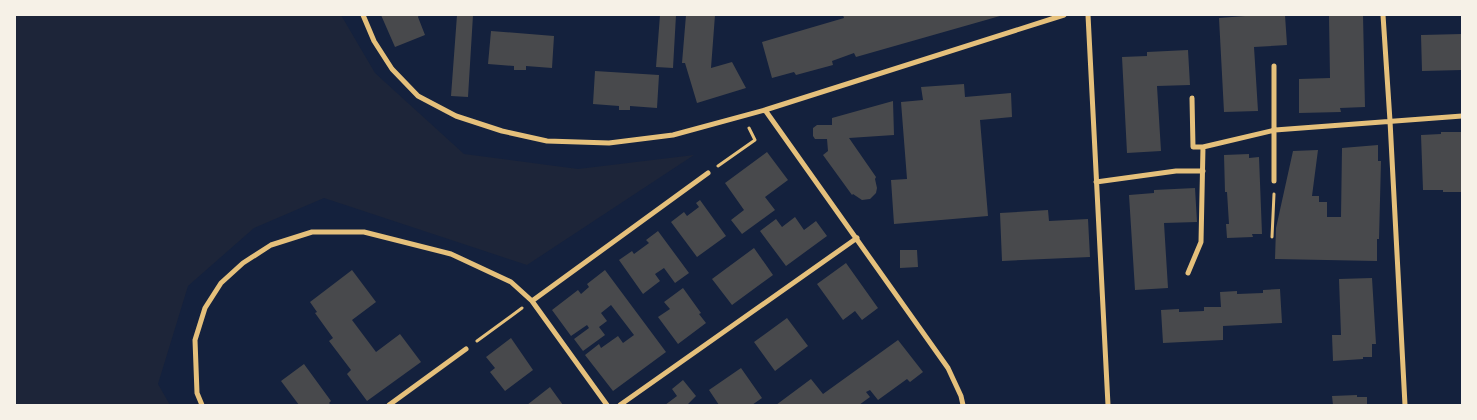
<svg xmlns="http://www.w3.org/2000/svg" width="1477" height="420" viewBox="0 0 1477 420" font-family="'Fira Sans',sans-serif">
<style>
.green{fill:#1d2539}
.building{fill:#48494c}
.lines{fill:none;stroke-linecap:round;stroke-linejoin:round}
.path{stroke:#e5c07b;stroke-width:3}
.minor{stroke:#e5c07b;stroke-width:5}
</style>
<rect width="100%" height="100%" fill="#14213d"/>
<path class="green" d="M15,15H341L375,73L464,154L578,169L694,155L527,265L324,198L254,228L188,286L158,384L170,405H15Z"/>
<path class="building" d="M381,15H419L418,17L425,35L395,47Z
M457,15H473L468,97L451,96Z
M660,15H676L673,68L656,67Z
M686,15H715L711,68L732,62L746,88L697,103L685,63H682Z
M843,15H1000V16L856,57L854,53L832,61L833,65L796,75L794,72L772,78L762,42L844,18Z
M1245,15H1285L1287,45L1254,47L1258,111L1224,112L1219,18L1245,16Z
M1329,15H1363L1365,107L1340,108L1341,112L1299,113V79L1330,78Z
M491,31L554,36L552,68L526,66V70H514V66L488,64Z
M1462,34V70L1422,71L1421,35Z
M1188,50L1190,85L1157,86L1161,151L1127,153L1122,57L1147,56V52Z
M595,71L659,75L657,108L630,106V110H619V106L593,104Z
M964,84L965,97L1011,93L1012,117L980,120L988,216L894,224L891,180L907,179L901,102L923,100L921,87Z
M893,101L894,135L849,138L876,177L875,179L877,188L876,193L870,199L862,200L853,194L852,195L823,155L828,151L827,139H815L813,136V128L817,125H832V118Z
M1441,132H1462V192H1443V190H1423L1421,135L1441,134Z
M1378,145V161H1381L1379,239H1377V261L1275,259L1276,228L1293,151L1318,150L1312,196H1319V202H1327V217H1341L1342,148Z
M767,152L788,180L765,197L775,210L742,234L731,220L744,210L725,183Z
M1249,154V158L1259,157L1262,234H1252L1253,237L1227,238L1226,224H1229L1227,192H1225L1224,155Z
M1195,188L1197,222L1164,223L1168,288L1135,290L1129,195L1154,193V190Z
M700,200L726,236L697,257L671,222L684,212L687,216L699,207L696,203Z
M1048,210L1049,221L1088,219L1090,257L1002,261L1000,213Z
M795,217L804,230L816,221L827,236L786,266L760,231L776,219L782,227Z
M658,231L689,273L675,283L664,268L655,274L660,281L643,294L619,260L632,251L634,254L649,243L646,240Z
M754,248L773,275L732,305L712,279Z
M900,250H917L918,267L900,268Z
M846,263L878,308L862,320L855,311L843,320L817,284Z
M352,270L376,302L352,320L376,352L400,334L421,362L367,401L347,374L351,370L329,341L333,338L315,313L317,312L310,302Z
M605,270L666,352L613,391L585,355L599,344L601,348L618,336L623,343L634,335L611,305L601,313L607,321L599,327L605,335L583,351L574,339L589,328L587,325L571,336L552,310L578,290L581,294L589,287L587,284Z
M1372,278L1376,344H1372V357H1363V359L1333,361L1332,335H1341L1339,279Z
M683,288L701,313L699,314L706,323L678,344L658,317L670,309L664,302Z
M1280,289L1282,323L1223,326V340L1163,343L1161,310L1179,309V312L1204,311V307H1221L1220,292L1237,291V294L1263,293V290Z
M787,318L808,346L775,371L754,342Z
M511,338L533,370L505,391L490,372L495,368L486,357Z
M898,340L923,372L910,382L907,379L878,400L870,390L866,392L870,397L859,405H776L811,379L823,394Z
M304,364L331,401L329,403L331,405H299L281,381Z
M741,368L762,398L752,405H719L709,390Z
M683,380L696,396L687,405H665L677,396L672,389Z
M550,387L563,405H527Z
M1357,395V397H1367V405H1333L1332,396Z"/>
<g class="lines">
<path class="path" d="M718,166L755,140L749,128
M1272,237L1274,194
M477,341L522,308"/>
<path class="minor" d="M363,15L374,41L392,69L418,96L456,116L502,131L547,141L609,143L673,135L765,110L1064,15
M1088,15L1108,405
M1383,15L1390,121L1405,405
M1274,66V181
M765,110L948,368L961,396L963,405
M1203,147L1275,130L1462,116
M1096,182L1176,171H1203
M1188,273L1201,242L1203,147H1193L1192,98
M532,301L708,173
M202,405L197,393L195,340L205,308L221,283L243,263L271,245L312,232H364L451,254L511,282L532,301L607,405
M389,405L466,349
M620,405L857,238"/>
</g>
<rect width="1477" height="420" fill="none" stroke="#f6f1e7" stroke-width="32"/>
</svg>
